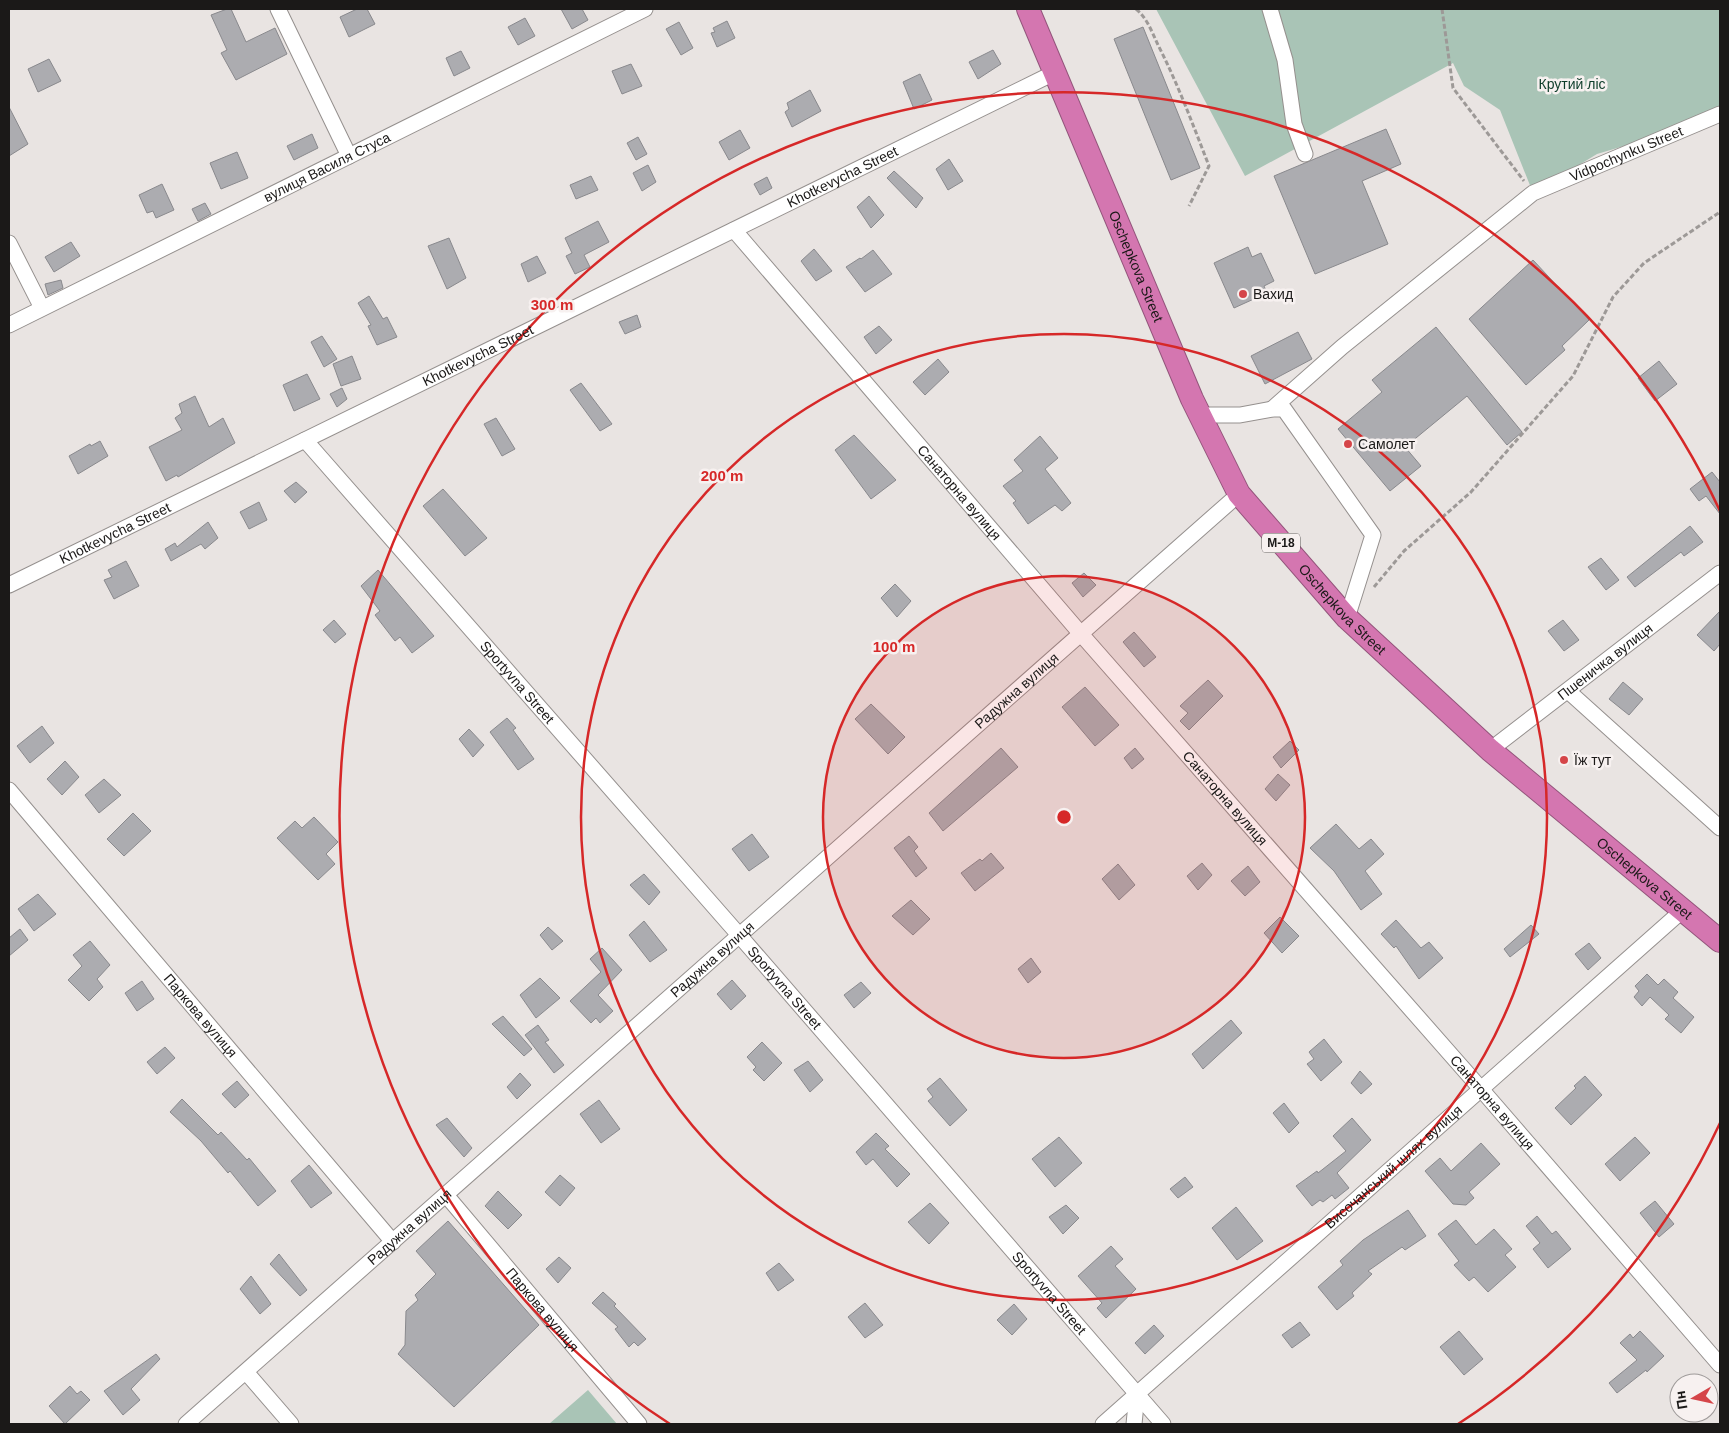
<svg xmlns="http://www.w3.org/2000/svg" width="1729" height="1433" viewBox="0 0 1729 1433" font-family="Helvetica,sans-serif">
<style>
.green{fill:#a9c4b6}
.building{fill:#acacb0;stroke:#89898d}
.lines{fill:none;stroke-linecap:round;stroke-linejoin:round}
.minor-casing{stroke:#95908e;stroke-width:17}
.highway-casing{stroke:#93557b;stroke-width:24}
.path{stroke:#9d9997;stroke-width:3;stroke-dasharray:5 2.5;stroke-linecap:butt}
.minor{stroke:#fff;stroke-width:15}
.highway{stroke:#d476b0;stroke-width:22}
.ring{fill:none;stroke:#d62828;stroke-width:2.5}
.poi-dot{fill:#d54549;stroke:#f7f1f0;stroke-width:2}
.labels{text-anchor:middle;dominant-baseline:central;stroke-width:5;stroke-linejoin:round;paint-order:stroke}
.shield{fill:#f7f1f0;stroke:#5d5a59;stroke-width:1}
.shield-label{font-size:12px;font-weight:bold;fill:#1b1918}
.park-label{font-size:14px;fill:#0d3c29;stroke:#f7f1f0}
.street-label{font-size:14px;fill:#1b1918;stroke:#f7f1f0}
.poi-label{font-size:14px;fill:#1b1918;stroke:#f7f1f0;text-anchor:start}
.centre{fill:#d62828;stroke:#f7f1f0;stroke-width:2.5}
.ring-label{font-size:15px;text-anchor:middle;font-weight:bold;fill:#d62828;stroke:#f7f1f0;stroke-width:5;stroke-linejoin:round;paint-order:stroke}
</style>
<rect width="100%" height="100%" fill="#e9e4e2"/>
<path class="green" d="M1156,9H1720V112L1678,130L1597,154L1533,193L1500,110L1464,86L1453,63L1245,176Z
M588,1390L617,1424H549Z"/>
<path class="building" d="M227,9H231L246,42L275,28L287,54L236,80L221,53L227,50L211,15Z
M357,9H367L375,24L349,37L340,17Z
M561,9H582L588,20L572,29Z
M525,18L535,36L518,45L508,27Z
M727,21L735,38L717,47L711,33L715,32L713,28Z
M679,22L693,48L681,55L666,29Z
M1143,27L1200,168L1171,180L1114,39Z
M993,50L1001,64L978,79L969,62Z
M461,51L470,68L454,76L446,58Z
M49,59L61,81L38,92L28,69Z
M631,64L642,86L622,94L612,71Z
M920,74L932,100L914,109L903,82Z
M810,90L821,111L792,127L785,112L789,109L787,103Z
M9,107L28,144L9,156Z
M1386,129L1401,164L1362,181L1388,244L1315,274L1274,176Z
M740,130L750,148L729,160L719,142Z
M312,134L318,148L294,160L287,146Z
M638,137L647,154L636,160L627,143Z
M237,152L248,178L221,189L210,163Z
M949,159L963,181L948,190L936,169Z
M648,165L656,182L642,191L633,173Z
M894,171L923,198L916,208L887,178Z
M591,176L598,190L576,199L570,185Z
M767,177L772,188L760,195L754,184Z
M162,184L174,210L156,218L153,211L147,213L139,195Z
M869,196L884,215L871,228L857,207Z
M205,203L211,214L198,221L192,209Z
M598,221L609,242L584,255L590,267L575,274L566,256L572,253L565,238Z
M449,238L466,278L447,289L428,246Z
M71,242L80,256L54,272L45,257Z
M1248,247L1252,257L1261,253L1274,281L1264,286L1267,293L1234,308L1214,263Z
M814,249L832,271L816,281L801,261Z
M873,250L892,274L865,292L846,267L860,258L861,259Z
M537,256L546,273L528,282L521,264Z
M1533,260L1589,320L1562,346L1565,350L1526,385L1469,319Z
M61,280L63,288L48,295L45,284Z
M369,296L383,319L387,317L397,337L377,345L368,326L371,325L358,303Z
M637,315L641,327L625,334L619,322Z
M879,326L892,340L876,354L864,337Z
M1436,327L1522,432L1507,445L1467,396L1405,447L1421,466L1390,491L1338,429L1382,392L1372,380Z
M1298,332L1312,359L1265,384L1251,356Z
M322,336L337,359L324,367L311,342Z
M352,356L361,379L341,386L333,364Z
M938,359L949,372L925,395L913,382Z
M1659,361L1677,384L1655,401L1638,378Z
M307,374L320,399L294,411L283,385Z
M581,383L612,424L600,431L570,390Z
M342,388L347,399L337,407L330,394Z
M195,396L209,427L223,418L235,443L178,477L177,475L166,481L149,447L182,430L175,418L182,413L179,404Z
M496,418L515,449L502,456L484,424Z
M854,435L896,480L871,499L835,450Z
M1040,436L1058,458L1045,469L1071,503L1062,511L1055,505L1028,524L1013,503L1016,501L1003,486L1023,471L1014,460Z
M100,441L108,456L78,474L69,456L90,444L91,446Z
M1712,472L1720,482V514L1706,496L1699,501L1690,489Z
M296,482L307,492L295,503L284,491Z
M443,489L487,538L465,556L423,506Z
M259,502L267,520L249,529L240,512Z
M208,522L218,538L205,549L201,544L171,561L165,549L175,543L177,547Z
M1690,526L1703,542L1684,556L1681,552L1635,587L1627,577Z
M1601,558L1619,580L1606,590L1588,567Z
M126,561L139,586L114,599L104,580L112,577L108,570Z
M378,570L434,636L412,653L400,637L395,641L375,615L380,611L361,586Z
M1084,573L1096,585L1083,597L1072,583Z
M895,584L911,601L897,617L881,598Z
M1720,611V644L1714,651L1697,635Z
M334,620L346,634L335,643L323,630Z
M1563,620L1579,640L1564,651L1548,631Z
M1134,632L1156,657L1144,667L1123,642Z
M1208,680L1223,696L1189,730L1180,721L1188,713L1180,706Z
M1623,682L1643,699L1629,715L1609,699Z
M1085,687L1119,725L1095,746L1062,707Z
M871,704L905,737L888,754L855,719Z
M507,718L516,728L513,730L534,759L518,770L490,732Z
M42,726L54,743L30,763L17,746Z
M469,729L484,745L473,757L459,739Z
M1290,741L1299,750L1281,768L1273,757Z
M1001,748L1018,767L943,831L929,813Z
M1135,748L1144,759L1132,769L1124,758Z
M65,761L79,777L62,795L47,779Z
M1278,774L1290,785L1276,801L1265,789Z
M104,779L121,795L99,813L85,795Z
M133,813L151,831L124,856L107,839Z
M314,817L338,842L326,854L335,864L318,880L277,838L295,821L302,828Z
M1336,824L1359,849L1371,839L1384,854L1365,871L1382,894L1361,910L1334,871L1310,848Z
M752,834L769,857L749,871L732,849Z
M909,836L918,847L914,851L927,868L916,877L894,848Z
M991,853L1004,868L975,891L961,873L980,859L982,861Z
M1202,863L1212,875L1198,890L1187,876Z
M1118,864L1135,885L1119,900L1102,879Z
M1248,866L1260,882L1245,896L1231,881Z
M644,874L660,892L649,905L630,885Z
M38,894L56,914L34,931L18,909Z
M911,900L930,919L913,935L892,916Z
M1280,917L1299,936L1282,953L1264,933Z
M1396,920L1421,948L1429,942L1443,958L1419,979L1396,946L1394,948L1381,934Z
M644,921L667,950L650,962L629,935Z
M1531,925L1539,934L1510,957L1504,949Z
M548,927L563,941L552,950L540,935Z
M20,929L28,940L9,956V938Z
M90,941L110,965L97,979L103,987L89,1001L68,980L82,966L73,955Z
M1589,943L1601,958L1588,970L1575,954Z
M602,948L622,970L598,995L613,1011L600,1023L596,1018L591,1023L570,1001L601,972L590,959Z
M1031,958L1041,972L1028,983L1018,969Z
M1647,974L1658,985L1664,979L1678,992L1673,998L1694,1017L1681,1033L1665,1019L1669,1015L1650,997L1642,1006L1634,997L1639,991L1635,986Z
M540,978L560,998L536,1018L520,995Z
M732,980L746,996L731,1010L717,994Z
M142,981L154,999L137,1011L125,993Z
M861,982L871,993L854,1008L844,995Z
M503,1016L532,1049L524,1056L492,1024Z
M1231,1020L1242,1033L1203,1069L1192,1054Z
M538,1025L549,1040L545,1042L564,1065L554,1073L525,1035Z
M1324,1039L1342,1062L1321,1081L1307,1064L1314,1059L1309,1052Z
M762,1042L782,1063L764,1081L753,1070L756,1067L747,1057Z
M165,1047L175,1058L157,1074L147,1062Z
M808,1061L823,1080L810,1092L794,1070Z
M1360,1071L1372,1084L1361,1094L1351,1083Z
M520,1073L531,1085L517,1099L507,1087Z
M1585,1076L1602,1095L1571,1125L1555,1108L1576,1088L1574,1086Z
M940,1078L967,1110L950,1126L928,1101L933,1097L927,1089Z
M237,1081L249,1095L235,1108L222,1094Z
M182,1099L218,1135L221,1132L247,1160L249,1158L276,1191L258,1206L230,1171L228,1173L201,1141L170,1112Z
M599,1100L620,1129L601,1143L580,1114Z
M1284,1103L1299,1123L1289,1133L1273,1113Z
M447,1118L472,1148L464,1157L436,1125Z
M1352,1118L1371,1140L1337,1173L1349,1188L1335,1199L1332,1195L1323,1202L1320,1200L1312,1206L1296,1186L1317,1171L1318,1173L1346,1151L1333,1136Z
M876,1133L889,1146L885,1149L910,1174L897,1187L873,1159L866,1165L856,1152Z
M1059,1137L1082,1163L1055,1187L1032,1159Z
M1635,1137L1650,1153L1620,1181L1605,1164Z
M1481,1143L1500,1164L1469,1192L1474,1198L1466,1205L1453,1204L1425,1171L1440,1158L1451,1171Z
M309,1165L332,1193L311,1208L291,1181Z
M560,1175L575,1188L560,1206L545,1192Z
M1185,1177L1193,1187L1178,1198L1170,1189Z
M498,1191L522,1215L508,1229L485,1206Z
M1655,1201L1674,1224L1659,1237L1640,1213Z
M930,1203L949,1223L929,1244L908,1222Z
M1066,1205L1079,1218L1063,1234L1049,1217Z
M1236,1207L1263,1241L1237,1260L1212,1228Z
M1408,1210L1426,1236L1405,1250L1402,1247L1368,1271L1372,1274L1352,1293L1354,1296L1337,1310L1318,1287L1343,1265L1340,1261L1363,1240Z
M1537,1216L1552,1234L1556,1231L1571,1249L1548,1268L1533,1249L1540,1243L1526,1226Z
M1456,1220L1476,1245L1494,1229L1512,1249L1505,1255L1516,1267L1488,1292L1474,1277L1469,1281L1454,1265L1459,1261L1438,1234Z
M448,1221L539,1325L454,1407L398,1354L405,1345L406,1311L418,1300L415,1295L436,1274L416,1251Z
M1111,1246L1123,1259L1115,1266L1136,1289L1106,1318L1097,1308L1102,1303L1078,1276Z
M279,1254L307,1290L300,1296L270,1264Z
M559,1257L571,1268L558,1283L546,1269Z
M779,1263L794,1280L778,1291L766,1273Z
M251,1276L271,1304L260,1314L240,1289Z
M603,1292L616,1304L614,1306L646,1339L638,1346L634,1342L629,1347L615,1329L618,1327L592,1303Z
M865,1303L883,1325L865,1338L848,1317Z
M1014,1304L1027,1319L1012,1335L997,1320Z
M1300,1322L1310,1335L1292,1348L1282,1335Z
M1154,1325L1164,1336L1145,1354L1135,1343Z
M1459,1331L1483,1359L1464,1375L1440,1347Z
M1640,1331L1664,1356L1647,1372L1646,1370L1617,1393L1609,1383L1637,1360L1620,1343L1630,1334L1633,1338Z
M156,1354L160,1359L131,1389L140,1400L123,1415L104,1391Z
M70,1386L77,1394L81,1391L90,1400L65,1424L49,1406Z"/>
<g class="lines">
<defs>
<g id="minor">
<path d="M278,9L349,156"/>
<path d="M1270,9L1285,60L1294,124L1305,154"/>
<path id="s1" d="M734,230L1081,634L1481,1089L1720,1365"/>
<path d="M9,243L42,308"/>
<path id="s2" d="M9,325L645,9"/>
<path id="s3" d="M1272,409L1342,347L1533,193L1720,114"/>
<path d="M1200,415H1240L1272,409H1284L1373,535L1347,618"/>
<path id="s4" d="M305,440L739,935L1163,1424"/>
<path id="s5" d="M9,585L1056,72"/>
<path d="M1568,691L1720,828"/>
<path id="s6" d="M1490,750L1720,573"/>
<path id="s7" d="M9,790L393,1242"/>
<path id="s8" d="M446,1195L639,1424"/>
<path d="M246,1372L291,1424"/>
<path id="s9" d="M186,1424L1239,494"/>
<path id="s10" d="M1103,1424L1683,910"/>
<path d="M1134,1424L1137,1394"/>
</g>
<g id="highway">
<path id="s11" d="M1028,9L1192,399L1239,494L1347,618L1490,750L1720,941"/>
</g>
</defs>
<use href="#minor" class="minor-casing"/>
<use href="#highway" class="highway-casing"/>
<path class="path" d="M1136,9C1147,18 1152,32 1158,45C1178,84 1193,125 1209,166L1189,206
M1442,9L1453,88L1524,181
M1374,587L1404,551L1471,492L1573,376L1613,297L1644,263L1720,212"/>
<use href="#minor" class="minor"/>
<use href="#highway" class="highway"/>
</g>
<circle cx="1064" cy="817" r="241" fill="#d62828" fill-opacity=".12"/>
<g class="ring">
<circle cx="1064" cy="817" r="241"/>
<circle cx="1064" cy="817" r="483"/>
<path d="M1720 1123A724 724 0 0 1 1458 1424M670 1424A724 724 0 1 1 1720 511"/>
</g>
<g class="poi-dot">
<circle cx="1243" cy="294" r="5"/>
<circle cx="1348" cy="444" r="5"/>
<circle cx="1564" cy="760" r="5"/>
</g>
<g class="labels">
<rect class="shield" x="1262" y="533.5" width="38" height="19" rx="4"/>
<g class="shield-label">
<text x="1281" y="543">М-18</text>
</g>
<g class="park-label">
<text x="1572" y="84">Крутий ліс</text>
</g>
<g class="street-label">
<text stroke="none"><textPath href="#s3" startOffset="440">Vidpochynku Street</textPath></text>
<text stroke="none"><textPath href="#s2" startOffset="355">вулиця Василя Стуса</textPath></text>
<text stroke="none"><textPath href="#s5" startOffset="928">Khotkevycha Street</textPath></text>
<text stroke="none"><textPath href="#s11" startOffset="279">Oschepkova Street</textPath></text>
<text stroke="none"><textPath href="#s5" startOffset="522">Khotkevycha Street</textPath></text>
<text stroke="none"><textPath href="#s1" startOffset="346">Санаторна вулиця</textPath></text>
<text stroke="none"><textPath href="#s5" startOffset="118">Khotkevycha Street</textPath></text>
<text stroke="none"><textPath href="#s11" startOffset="684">Oschepkova Street</textPath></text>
<text stroke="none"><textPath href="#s6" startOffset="145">Пшеничка вулиця</textPath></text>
<text stroke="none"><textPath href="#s4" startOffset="322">Sportyvna Street</textPath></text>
<text stroke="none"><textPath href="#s9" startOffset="1108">Радужна вулиця</textPath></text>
<text stroke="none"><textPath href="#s1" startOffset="751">Санаторна вулиця</textPath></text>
<text stroke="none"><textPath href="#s11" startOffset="1089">Oschepkova Street</textPath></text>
<text stroke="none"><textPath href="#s9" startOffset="702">Радужна вулиця</textPath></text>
<text stroke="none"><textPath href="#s4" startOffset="728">Sportyvna Street</textPath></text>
<text stroke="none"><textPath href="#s7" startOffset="296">Паркова вулиця</textPath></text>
<text stroke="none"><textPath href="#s1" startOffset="1156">Санаторна вулиця</textPath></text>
<text stroke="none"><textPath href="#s10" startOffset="388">Височанський шлях вулиця</textPath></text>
<text stroke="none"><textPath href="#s9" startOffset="298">Радужна вулиця</textPath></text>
<text stroke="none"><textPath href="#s4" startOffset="1132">Sportyvna Street</textPath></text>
<text stroke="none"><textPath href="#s8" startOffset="150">Паркова вулиця</textPath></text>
</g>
<g class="poi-label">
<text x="1253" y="294">Вахид</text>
<text x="1358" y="444">Самолет</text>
<text x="1574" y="760">Їж тут</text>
</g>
</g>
<circle cx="1064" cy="817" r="8" class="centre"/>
<g class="ring-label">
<text x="552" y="310">300 m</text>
<text x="722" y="481">200 m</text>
<text x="894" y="652">100 m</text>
</g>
<rect width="1729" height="1433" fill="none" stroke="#1b1918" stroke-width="20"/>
<g transform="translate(1694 1398) rotate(261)"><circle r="24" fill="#f7f1f0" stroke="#9f9b9a"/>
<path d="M0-4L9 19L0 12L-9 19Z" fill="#d54549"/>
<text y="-8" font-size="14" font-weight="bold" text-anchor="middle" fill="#1b1918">Пн</text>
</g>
</svg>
